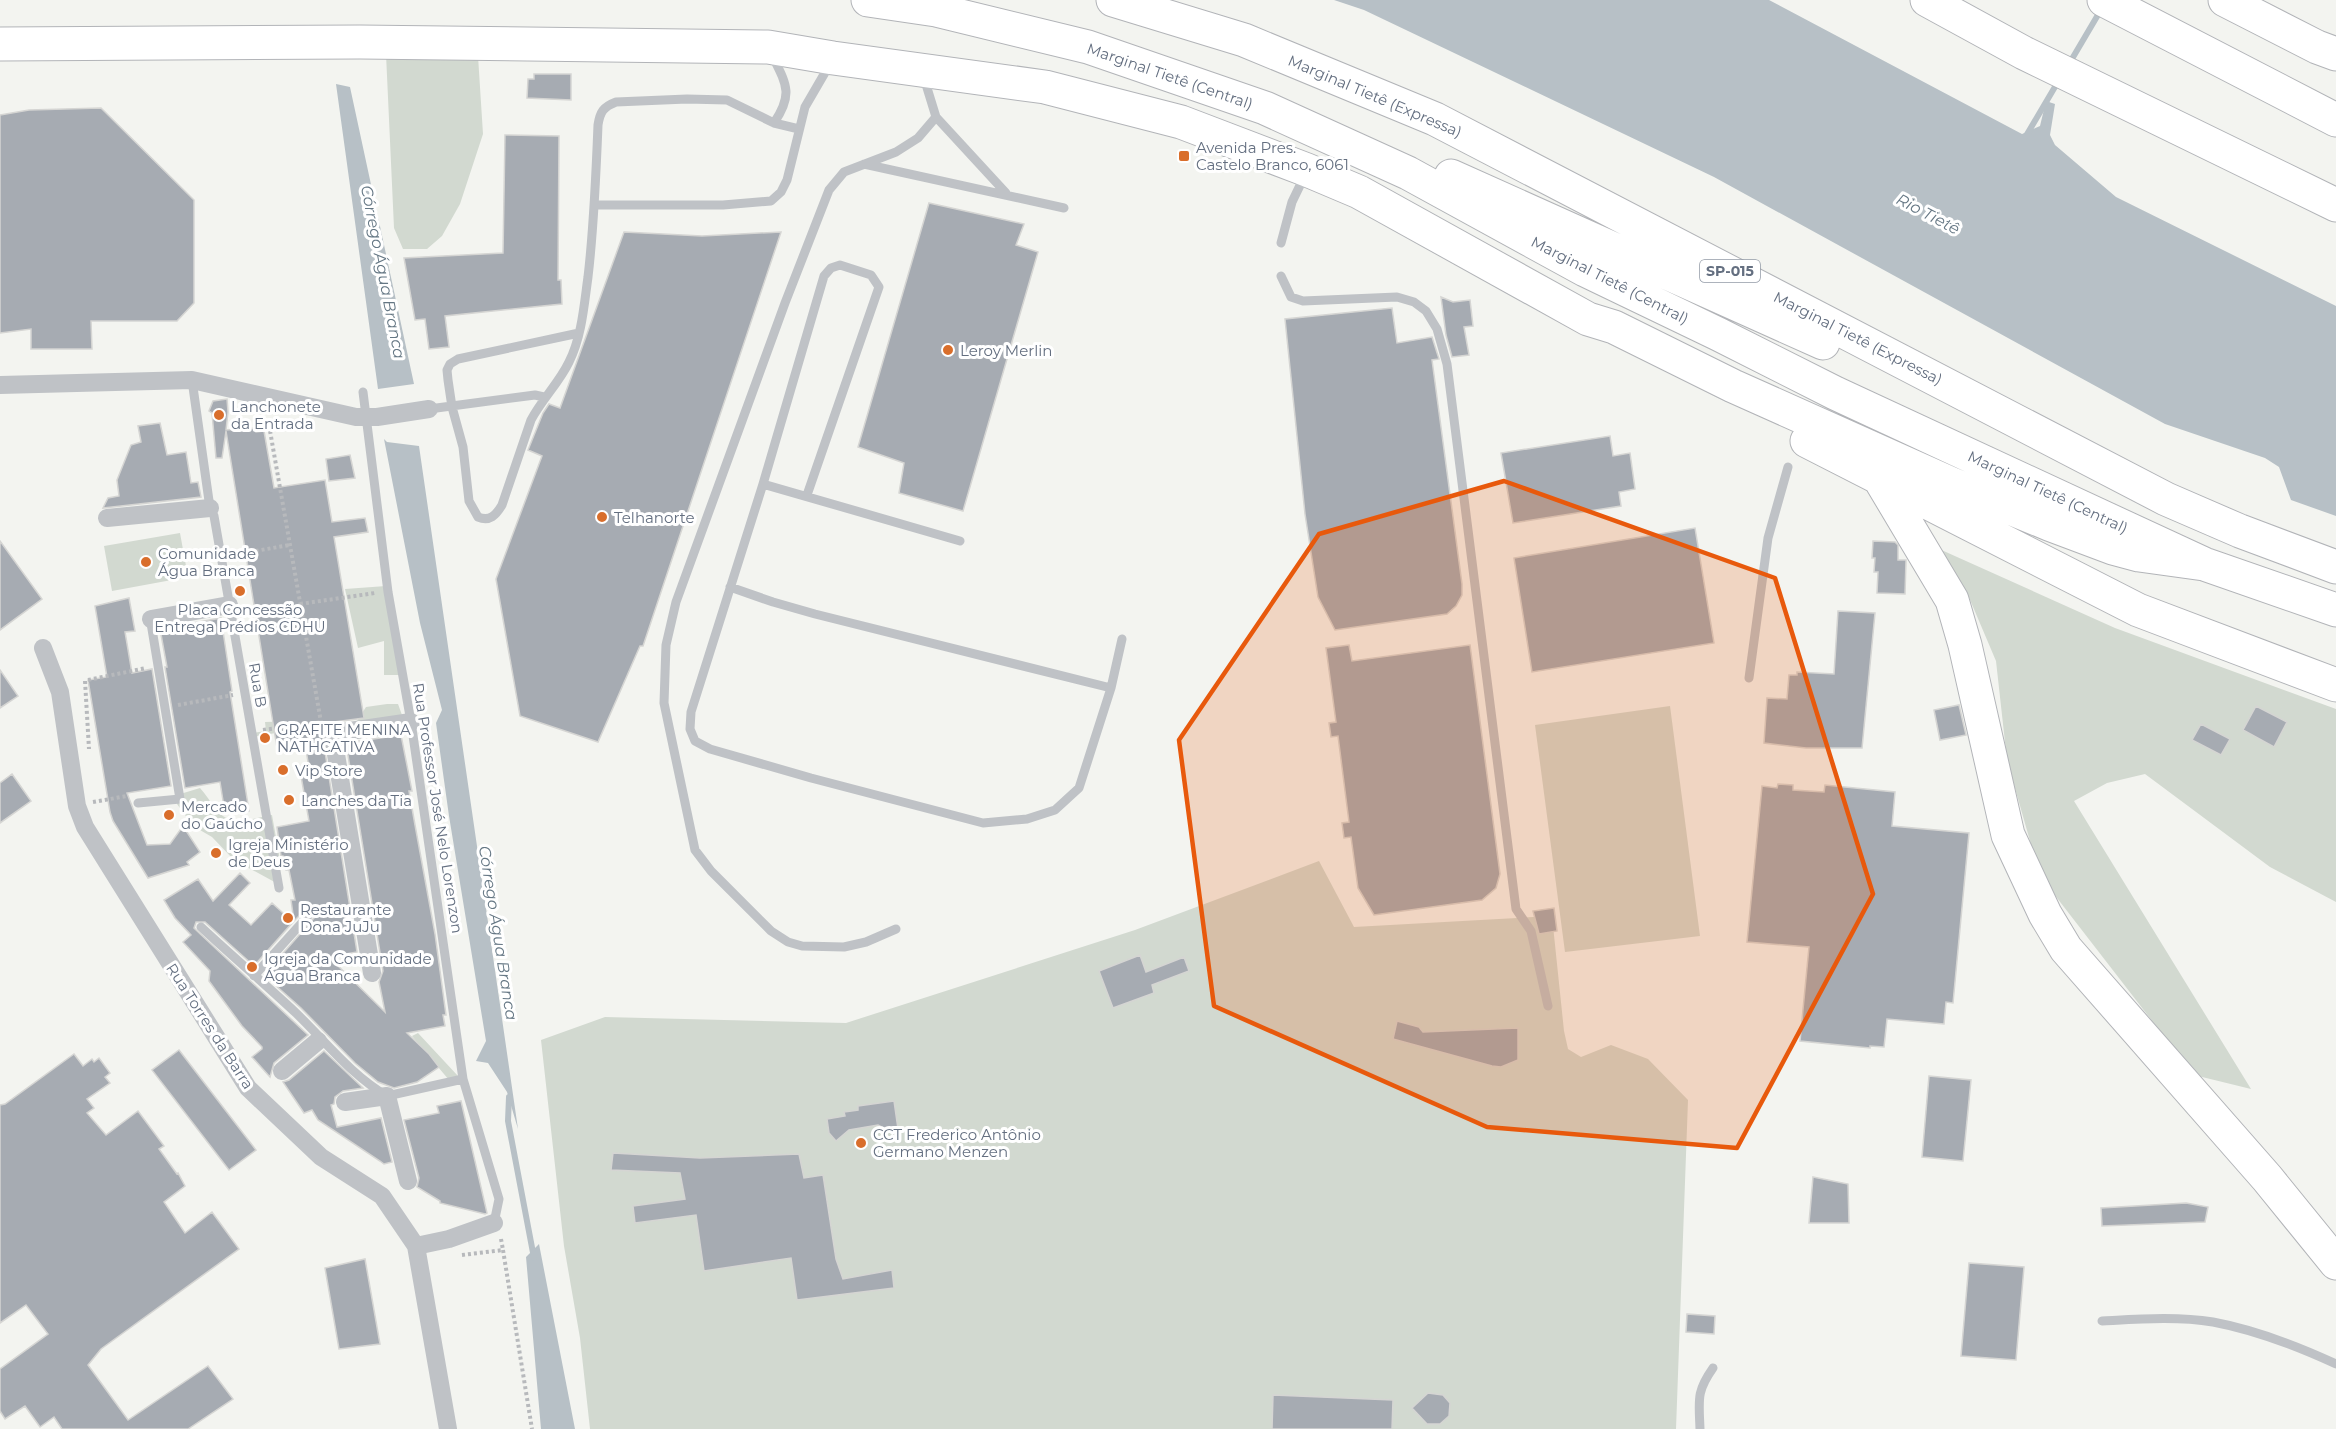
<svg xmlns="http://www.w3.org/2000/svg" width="2336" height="1429" viewBox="0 0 2336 1429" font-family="Montserrat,sans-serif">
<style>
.green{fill:#d2d9d0}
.water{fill:#b7c0c6}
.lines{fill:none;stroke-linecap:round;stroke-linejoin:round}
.stream{stroke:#b7c0c6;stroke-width:6}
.building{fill:#a6abb2;stroke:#d5d5d3;stroke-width:1.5}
.highway-casing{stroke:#b2b4b8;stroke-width:35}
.path{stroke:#b7b9bc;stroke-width:4;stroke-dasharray:3 3;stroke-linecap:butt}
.lane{stroke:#bfc2c6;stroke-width:9}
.street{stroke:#bfc2c6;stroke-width:18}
.highway{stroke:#fff;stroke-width:33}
.marked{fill:#e8590c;fill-opacity:0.2;stroke:#e8590c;stroke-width:4.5;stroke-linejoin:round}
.poi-dot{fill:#d96e2b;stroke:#fff;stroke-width:2}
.labels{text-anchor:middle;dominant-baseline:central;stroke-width:6;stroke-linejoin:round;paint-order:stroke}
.shield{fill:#fff;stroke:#929aa6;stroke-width:1.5}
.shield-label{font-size:14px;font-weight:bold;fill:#646f80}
.street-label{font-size:15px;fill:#646f80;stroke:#fff}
.poi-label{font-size:15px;fill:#646f80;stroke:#fff;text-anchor:start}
.water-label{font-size:16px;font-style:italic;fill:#657784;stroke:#fff}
</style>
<rect width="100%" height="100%" fill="#f3f4f0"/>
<path class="green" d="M386,54L478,56L483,134L460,204L442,236L427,249H403L394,228Z
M180,533L188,577L112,591L104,546Z
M1937,548L2115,628L2336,709V902L2270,867L2145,774L2107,783L2074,801L2251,1089L2194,1075L2040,876L2007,760L1996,661L1968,595Z
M386,586L399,675H384V641L358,648L345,589Z
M387,704H398L402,715L331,734L316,726L252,737V733L266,731L265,722L326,720L336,725L357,721L366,707Z
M1670,706L1700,936L1565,952L1535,725Z
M200,788C206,795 210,801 215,808C230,829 251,818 272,815L279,854L280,885L234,860L212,837L193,826L177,804V795Z
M1319,861L1354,927L1552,916L1564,1031L1568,1049L1581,1057L1611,1045L1648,1059L1688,1100L1676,1429H590L580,1338L564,1246L541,1040L605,1017L846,1023L1135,930Z
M418,1033L458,1076L449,1080L412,1036Z"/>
<path class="water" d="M1334,0H1769L2022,134L2040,126L2046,101L2055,104L2050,135L2055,145L2116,197L2336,306V516L2291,500L2279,467L2265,458L2165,424L1714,177L1364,10Z
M336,84L350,87L414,384L378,389Z
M384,439L387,442L419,446L518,1129L507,1092L488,1063L476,1061L486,1041L449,816L436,723L442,710L420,623Z
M539,1244L575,1429H541L526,1257Z"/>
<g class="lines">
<path class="stream" d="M2069,64L2102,8
M2026,136L2059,80
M509,1097L508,1121L534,1258"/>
</g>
<path class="building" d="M534,74H571V100L527,98L528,79H534Z
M101,108L194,200V303L177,321H91L92,349H31V329L0,333V115L29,110Z
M505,135L559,136L558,280H561L562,304L445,316L449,347L429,349L425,319L415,320L404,258L503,253Z
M929,203L1024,224L1016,245L1038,252L963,511L899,493L904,463L858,447Z
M624,232L702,236L781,232L643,646H640L598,742L520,716L496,579L542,456L528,450L543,413L549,404L560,408Z
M1441,297L1453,302L1470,300L1473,326L1464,327L1469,355L1452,357L1446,335Z
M1392,308L1397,343L1432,337L1439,359L1432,360L1462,584V595L1456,606L1447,614L1335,630L1318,597L1305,514L1285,319Z
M227,399L228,412L226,430L255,428L256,432L264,431L274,488L325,480L332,522L365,518L368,532L334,537L364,718L334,722L328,725L322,733L357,952L329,957L385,1012L379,982L383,971L346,743L401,735L412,791H409L415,825L435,934L446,1015H443L445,1026L407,1033L429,1054L439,1067L417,1082L394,1088L378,1082L355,1063L301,1008L264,975L314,918L313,911L306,909L294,921L291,900H295L289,870H286L283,856H281L277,827L309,821L301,776L310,774L305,744L277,748L226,431L222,458H216L212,413L209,411L213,401Z
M160,423L167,455L186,452L191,483L198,482L201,497L103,508L108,498L119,496L117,480L131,445L141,442L138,426Z
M1610,436L1613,456L1630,453L1635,489L1619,492L1621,506L1513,523L1501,453Z
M350,455L355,478L329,481L326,459Z
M1695,528L1714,643L1532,672L1514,558Z
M0,541L42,599L0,630Z
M1873,541L1895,542L1898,545V560H1906L1905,594L1877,593L1878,572H1874L1875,558H1872Z
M129,598L135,631L125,632L132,673L152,669L171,786L127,793L147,845L170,844L183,826L200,852L187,862L189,865L148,878L113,821L110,812L88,680L107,677L95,606Z
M1838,611L1875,613L1862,748H1806L1764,743L1767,698L1787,699L1789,675H1797V672L1834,674Z
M221,618L232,691L230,692L249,811L225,813L220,782L185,788L165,667H167L160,629Z
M1349,645L1352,661L1470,645L1500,874L1496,888L1482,900L1374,915L1358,888L1351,837L1344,838L1342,823L1349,822L1338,736L1331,737L1329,723L1336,722L1326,648Z
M0,670L18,696L0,708Z
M1959,705L1966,735L1940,740L1934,710Z
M2256,706L2287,722L2274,747L2243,730Z
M2201,724L2230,739L2221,755L2192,740Z
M12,774L31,801L0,823V783Z
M1778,784L1793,785V790L1824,792L1825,785L1895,792L1892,826L1969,833L1953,1003L1946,1002L1944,1024L1887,1019L1884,1047L1870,1046V1048L1800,1041L1809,947L1747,942L1762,786L1777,788Z
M240,873L250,883L229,905L251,925L272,903L293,922L254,966L205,922H196L194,928L308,1035L274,1063L270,1077L252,1057L262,1049V1047L242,1026L209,981L210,971L183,942L191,935L175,918L164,900L198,879L213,901Z
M1554,908L1557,931L1539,934L1533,911Z
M1140,955L1146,972L1184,957L1189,971L1152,985L1154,993L1113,1008L1099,971Z
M1397,1021L1419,1027L1423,1032L1518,1028V1060L1501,1067L1492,1066L1393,1039Z
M179,1050L256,1150L229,1170L152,1070Z
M324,1051L363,1088L343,1091L335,1097L334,1104L331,1105L337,1127L381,1118L392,1162L384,1164L380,1161L318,1120L312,1110L304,1113L283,1082L289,1080Z
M74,1054L83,1066L92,1059L94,1062L99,1058L110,1073L105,1077L110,1083L87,1099L94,1108L87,1113L106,1135L138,1111L164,1146L159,1149L177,1174L178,1173L185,1186L164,1202L185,1233L212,1212L239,1249L101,1349L88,1365L128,1420L208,1366L233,1399L188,1429H62L54,1417L40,1427L25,1406L5,1419L0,1411V1369L48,1334L26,1305L0,1323V1105L5,1104Z
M1929,1076L1971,1080L1963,1161L1922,1157Z
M461,1101L487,1213L485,1214L440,1203V1201L417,1187L419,1178L404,1120L439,1113L437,1106Z
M894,1101L899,1136L878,1125L849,1130L836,1141L829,1133L827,1119L845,1116L844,1112L858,1110V1106Z
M613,1153L700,1158L799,1154L804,1178L823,1175L836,1259L843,1279L892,1270L894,1288L797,1300L791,1258L704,1271L696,1215L635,1223L633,1206L685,1199L680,1173L611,1170Z
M1813,1177L1848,1184L1849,1223H1809Z
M2186,1203L2208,1207L2205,1222L2102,1226L2101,1208Z
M365,1259L380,1344L339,1349L325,1268Z
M1969,1263L2024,1267L2016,1360L1961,1356Z
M1687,1314L1715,1316L1714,1334L1686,1332Z
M1428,1393L1443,1395L1450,1403L1449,1416L1440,1424H1427L1412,1408Z
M1273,1395L1393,1400L1392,1429H1272Z"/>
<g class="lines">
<defs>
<path id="highway" d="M868,0L936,10L1088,47L1265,108L1408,173L1585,270L1718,334L1835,393L2204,564L2336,610
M1113,0L1244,40L1435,119L2166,499L2240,531L2336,567
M1927,0L2024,53L2336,205
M2104,0L2336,120
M2225,0L2317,47L2336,54
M0,44L360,42L768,47L833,58L1045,87L1181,122L1307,170L1359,192L1588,319L1614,327L1733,386L1952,484L2049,524L2113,548L2139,555L2204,564
M1451,176L1823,343
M1807,441L2138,610L2336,685
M1881,481L1952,600L1965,645L2008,835L2045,914L2066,949L2267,1178L2336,1263"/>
</defs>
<use href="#highway" class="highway-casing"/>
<path class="path" d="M269,425L321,722
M232,555L290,545
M300,604L375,593
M88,680L146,668
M85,681L89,749
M178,705L233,695
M263,730L321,722
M93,802L127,796
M501,1239L503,1250
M503,1250L532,1429
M462,1255L503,1250"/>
<path class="lane" d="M773,57C787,85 793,95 774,123
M924,78L936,117L1006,193
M864,164L1064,208
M595,205H723L771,201L781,192L787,180L805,107L830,64
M1281,243L1292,202L1305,175
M1281,276L1291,297L1303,301L1397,297L1414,302L1426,311L1437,329L1447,364L1516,909L1531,931L1548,1006
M579,333L458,359L450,364L447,370L448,380L452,407L463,447L469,501L478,517C490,522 496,515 502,505L531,420C542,399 559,383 569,362C582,336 584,305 588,277C594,226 596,176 598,125C600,112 603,107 616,102L687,99L727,100L774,123L799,129
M192,380L210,508L214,516L279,888
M363,392L388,592L411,722L463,1079L499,1199L494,1223
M429,409L535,395L544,397
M763,484L960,541
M807,495L879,287L871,275L840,265L831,268L824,276L763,484L691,712L690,729L695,741L710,749L811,778L983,823L1027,819L1055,810L1079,788L1111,688L1122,639
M730,587L773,602L815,614L1111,688
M1749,678L1768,538L1788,467
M138,803L180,799L150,617
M201,927C232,956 265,984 296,1013C326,1042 351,1075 387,1096L463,1079
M896,929L866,942L844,947L802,946L788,942L771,931L711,871L695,850L664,703L666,645L676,602L785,303L829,190L844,172L896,152L918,138L936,117
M254,976L308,916
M2102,1321C2139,1319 2177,1316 2213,1322C2256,1330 2297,1346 2336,1364
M1700,1429C1699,1400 1696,1392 1713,1368"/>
<path class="street" d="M0,385L192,380L356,417H377L429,409
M107,518L210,508
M151,619L229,605
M43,648L60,692L77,806L85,827L248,1088L321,1157L382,1196L416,1246L448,1429
M372,973L333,736L336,733L411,722
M282,1071L318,1041
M345,1102L387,1096L408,1181
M416,1246L449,1239L494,1223"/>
<use href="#highway" class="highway"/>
</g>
<path class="marked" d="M1504,481L1775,578L1873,894L1737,1148L1487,1127L1214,1006L1179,740L1319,534Z"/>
<g class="poi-dot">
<rect x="1178" y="150" width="12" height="12" rx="3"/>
<circle cx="948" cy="350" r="6"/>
<circle cx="219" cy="415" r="6"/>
<circle cx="602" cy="517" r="6"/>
<circle cx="146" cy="562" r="6"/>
<circle cx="240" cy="591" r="6"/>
<circle cx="265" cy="738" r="6"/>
<circle cx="283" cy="770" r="6"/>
<circle cx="289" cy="800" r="6"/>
<circle cx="169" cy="815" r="6"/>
<circle cx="216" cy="853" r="6"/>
<circle cx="288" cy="918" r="6"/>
<circle cx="252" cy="967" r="6"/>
<circle cx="861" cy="1143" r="6"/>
</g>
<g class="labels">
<rect class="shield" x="1700" y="260" width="60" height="22" rx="4.5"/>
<g class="shield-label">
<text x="1730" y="271">SP-015</text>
</g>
<g class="street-label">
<text transform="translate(1170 76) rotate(19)">Marginal Tietê (Central)</text>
<text transform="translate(1375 96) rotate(23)">Marginal Tietê (Expressa)</text>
<text transform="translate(1610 280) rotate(27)">Marginal Tietê (Central)</text>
<text transform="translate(1858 338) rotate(27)">Marginal Tietê (Expressa)</text>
<text transform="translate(2048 492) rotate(25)">Marginal Tietê (Central)</text>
<text transform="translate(258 685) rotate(80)">Rua B</text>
<text transform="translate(438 808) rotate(81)">Rua Professor José Nelo Lorenzon</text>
<text transform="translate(210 1026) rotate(57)">Rua Torres da Barra</text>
</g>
<g class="poi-label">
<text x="1196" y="147">Avenida Pres.<tspan x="1196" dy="17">Castelo Branco, 6061</tspan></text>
<text x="960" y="350">Leroy Merlin</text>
<text x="231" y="406">Lanchonete<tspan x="231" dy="17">da Entrada</tspan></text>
<text x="614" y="517">Telhanorte</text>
<text x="158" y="553">Comunidade<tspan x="158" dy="17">Água Branca</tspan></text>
<text x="240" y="609" text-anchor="middle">Placa Concessão<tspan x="240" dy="17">Entrega Prédios CDHU</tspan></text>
<text x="277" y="729">GRAFITE MENINA<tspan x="277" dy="17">NATHCATIVA</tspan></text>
<text x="295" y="770">Vip Store</text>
<text x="301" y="800">Lanches da Tia</text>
<text x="181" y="806">Mercado<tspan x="181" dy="17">do Gaúcho</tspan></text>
<text x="228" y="844">Igreja Ministério<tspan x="228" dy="17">de Deus</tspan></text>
<text x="300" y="909">Restaurante<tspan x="300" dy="17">Dona JuJu</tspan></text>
<text x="264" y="958">Igreja da Comunidade<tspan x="264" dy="17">Água Branca</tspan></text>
<text x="873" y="1134">CCT Frederico Antônio<tspan x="873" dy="17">Germano Menzen</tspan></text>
</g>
<g class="water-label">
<text transform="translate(1928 214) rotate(28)">Rio Tietê</text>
<text transform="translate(383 272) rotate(79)">Córrego Água Branca</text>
<text transform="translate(498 933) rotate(81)">Córrego Água Branca</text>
</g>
</g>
</svg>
